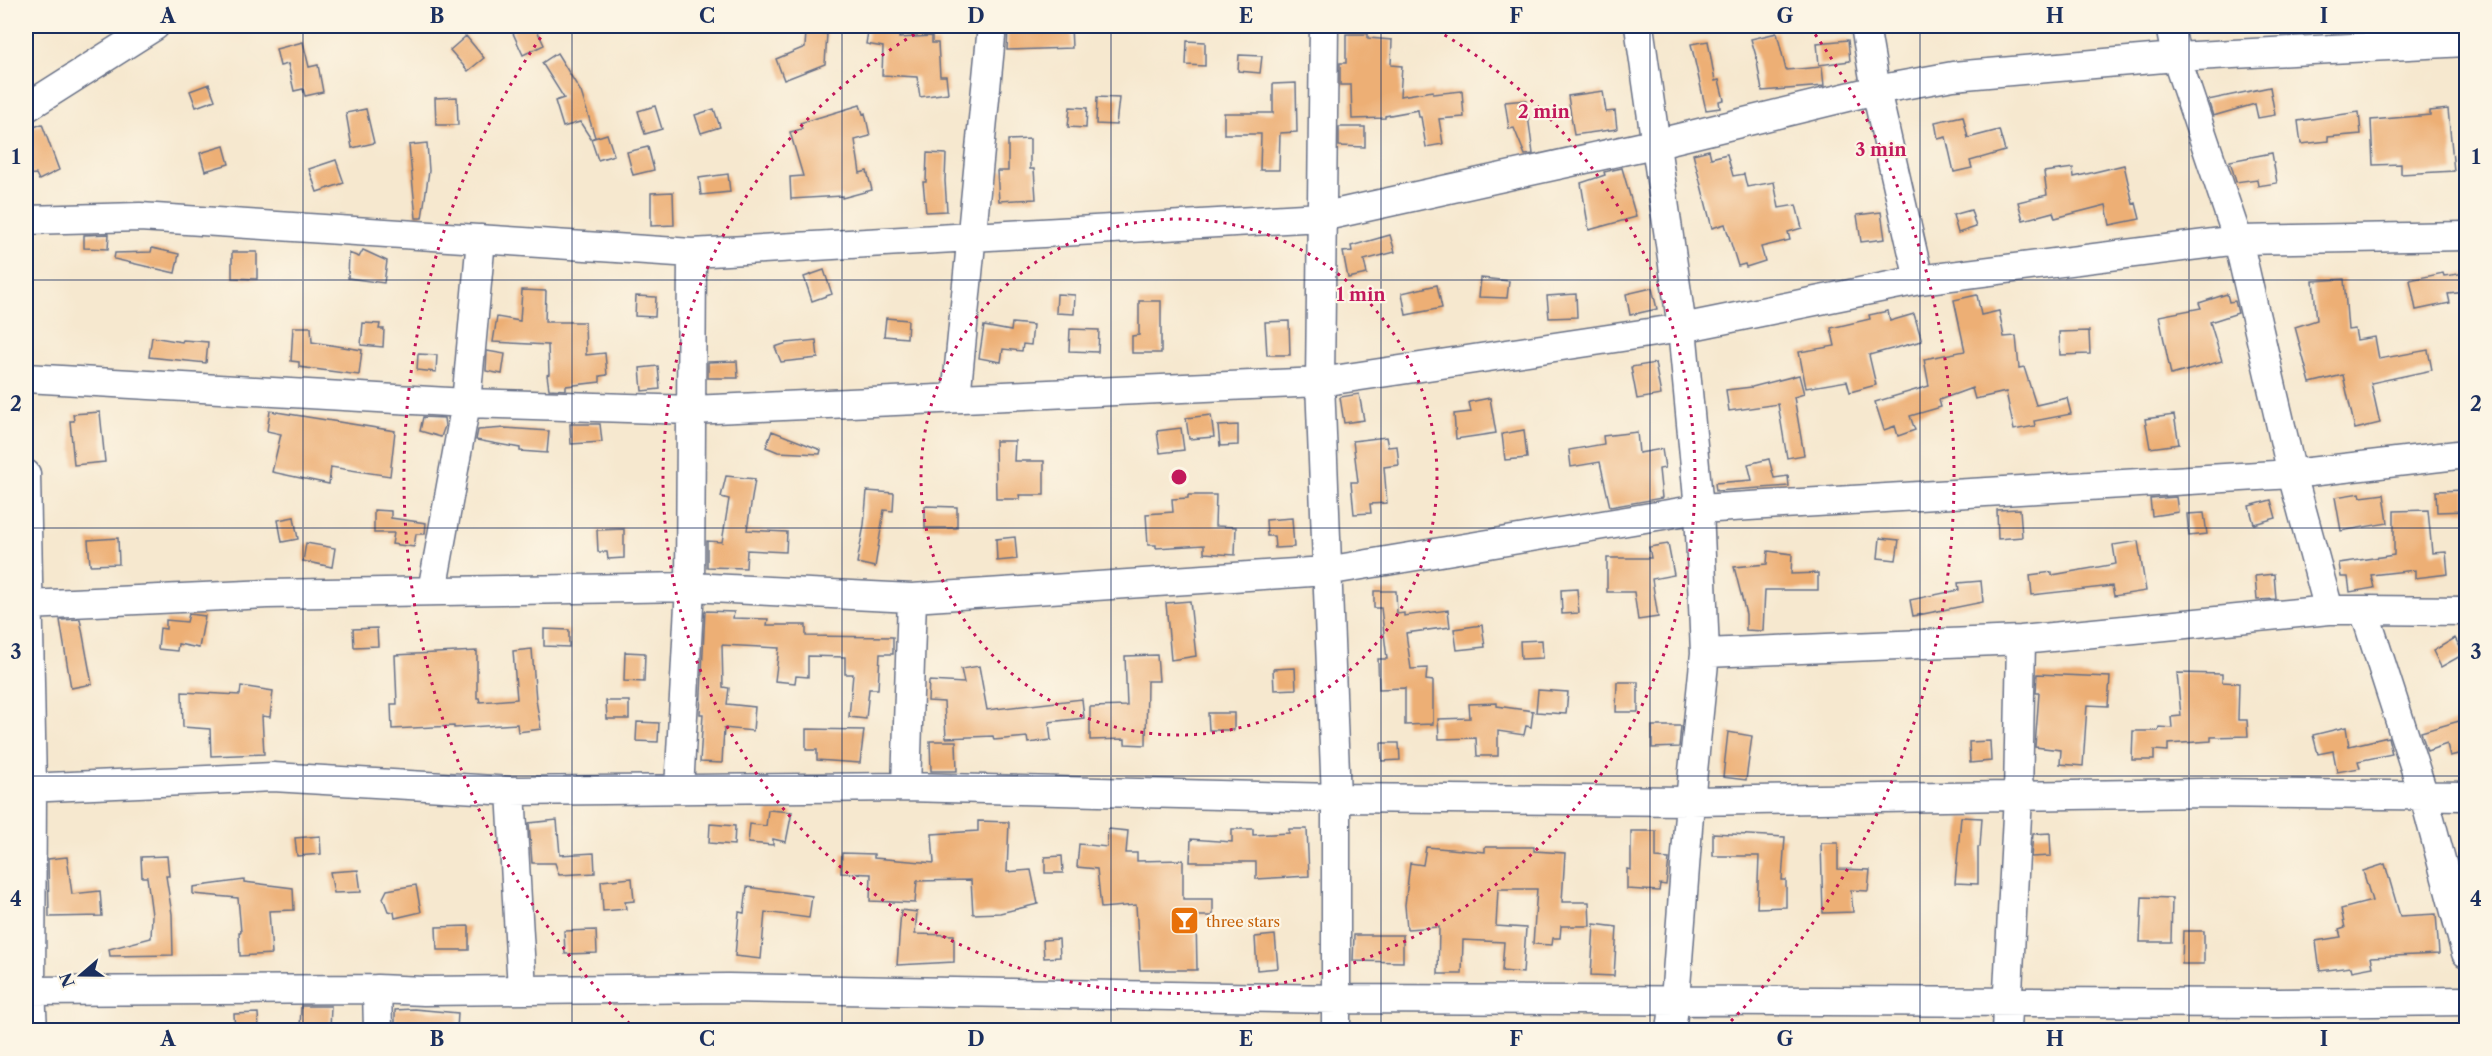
<svg xmlns="http://www.w3.org/2000/svg" width="2492" height="1056" viewBox="0 0 2492 1056" font-family="'Libre Caslon Text',serif">
<style>
.building{fill:#edaf74}
.lines{fill:none;stroke-linecap:round;stroke-linejoin:round}
.minor-casing{stroke:#687086;stroke-width:31}
.minor{stroke:#fff;stroke-width:28}
.grid{fill:none;stroke:#1b2f5e;stroke-width:1.5;stroke-opacity:0.55}
.ring{fill:none;stroke:#c2185b;stroke-width:3;stroke-dasharray:3 6}
.labels{text-anchor:middle;dominant-baseline:central;stroke-width:4.5;stroke-linejoin:round;paint-order:stroke}
.food-label{font-size:15px;fill:#c56008;stroke:#fcf5e5;text-anchor:start}
.centre{fill:#c2185b;stroke:#fcf5e5;stroke-width:3}
.ring-label{font-size:18px;text-anchor:middle;font-weight:bold;fill:#c2185b;stroke:#fcf5e5;stroke-width:4.5;stroke-linejoin:round;paint-order:stroke}
.neatline{fill:none;stroke:#1b2f5e;stroke-width:2}
.grid-label{font-size:20px;text-anchor:middle;font-weight:bold;fill:#1b2f5e}
</style>
<rect width="100%" height="100%" fill="#fcf5e5"/>
<filter id="ink" filterUnits="userSpaceOnUse"><feTurbulence type="fractalNoise" baseFrequency=".0167" numOctaves="2"/><feDisplacementMap in="SourceGraphic" scale="12" xChannelSelector="R" yChannelSelector="G"/><feConvolveMatrix kernelMatrix="1 2 1 2 8 2 1 2 1" color-interpolation-filters="sRGB"/></filter>
<filter id="wash" filterUnits="userSpaceOnUse"><feTurbulence type="fractalNoise" baseFrequency=".008" numOctaves="4" result="noise"/><feDisplacementMap in="SourceGraphic" scale="24" xChannelSelector="R" yChannelSelector="G"/><feGaussianBlur stdDeviation="1.35" result="paint"/><feColorMatrix in="noise" values="0 0 0 0 0 0 0 0 0 0 0 0 0 0 0 0 0 1.4 0 .05"/><feComposite in="paint" operator="in"/></filter>
<g filter="url(#wash)">
<rect width="100%" height="100%" fill="#f6e8cf"/>
<g id="blocks">
<path class="building" d="M523,26H535L544,45L523,55L512,31Z
M869,26H901L899,38L932,36V43H938L940,76H946L948,93L920,97L917,77L882,75L883,47L866,44Z
M1008,26H1071L1072,48L1007,50Z
M806,32L827,34L825,64L784,80L776,59L805,47Z
M1777,33L1786,70L1822,67L1824,86L1762,91L1756,56L1751,39Z
M1346,34H1368V38L1392,40L1391,65L1402,66L1400,96L1433,91V94L1462,91L1464,117L1439,119L1443,144L1426,147L1421,117H1419L1418,110L1385,116V118L1352,119L1351,85H1340V63H1346Z
M466,36L484,58L468,71L450,50Z
M1848,40L1850,61L1819,65L1817,43Z
M1187,41L1205,42V66L1186,65Z
M1708,41L1715,81L1719,80L1724,100L1719,101L1720,108L1706,110L1691,44Z
M303,42L309,67L318,65L323,92L305,96L303,89L294,91L288,64L280,66L276,49Z
M557,53L581,92L595,137L591,139L580,122L563,127L555,101L564,98L542,63Z
M1239,55L1262,56L1260,73L1238,71Z
M1296,83L1297,132L1280,133L1279,170H1260L1261,134H1224V113H1273V84Z
M209,84L215,100L196,107L190,91Z
M2270,87L2275,115L2258,118L2255,104L2213,116L2208,100Z
M1603,91L1606,112L1615,111L1617,129L1574,135L1568,96Z
M457,97L458,125H436L435,98Z
M1097,97L1119,98L1116,125L1096,124Z
M1526,100L1533,154L1525,155L1514,128L1509,129L1505,102Z
M860,105L863,114L865,113L870,136L855,140L860,173L867,171L872,190L842,198V196L791,199L790,177L803,176L790,132L802,129L800,123Z
M655,106L662,129L645,134L638,111Z
M1070,107L1087,108L1086,128L1068,127Z
M366,109L374,143L352,148L346,113Z
M714,109L720,127L701,133L695,115Z
M2448,109L2454,171L2401,174V164L2373,165L2371,120L2430,115V111Z
M2359,112L2361,134L2328,137V141L2301,144L2298,121Z
M1963,116L1968,138L1999,130L2005,151L1970,161L1972,168L1954,172L1946,137L1938,139L1935,122Z
M42,124L59,170L39,180L36,174L26,175V130Z
M1339,127H1365V147L1339,146Z
M607,134L614,155L598,160L591,139Z
M1030,139V169H1034L1036,199L999,201L997,171H1008V140Z
M427,143L429,171L422,218H416L409,145Z
M224,146L229,164L205,171L200,153Z
M648,147L654,170L633,175L627,152Z
M1709,150L1711,158L1727,154L1733,176L1744,174L1747,187L1774,182L1779,208L1796,205L1802,228L1788,232L1790,240L1761,247L1765,261L1746,267L1745,264L1738,266L1725,224L1712,228L1693,154Z
M927,153L946,154L945,181L947,211L926,212L923,182H926Z
M2272,153L2277,183L2258,186L2257,179L2236,182L2230,161Z
M336,160L344,183L317,192L309,169Z
M2124,165L2133,204L2136,203L2140,219L2110,225L2106,205L2055,218L2053,212L2023,220L2018,202L2047,195L2044,172L2073,168L2074,177Z
M1622,168L1636,217L1589,230L1581,183L1605,175L1604,172Z
M728,174L730,192L701,195L699,178Z
M673,192L674,225L651,226V193Z
M1971,210L1976,227L1958,233L1953,215Z
M1881,212L1885,239L1861,242L1857,215Z
M109,234L108,249L84,248V235Z
M1390,235L1395,252L1364,260L1367,274L1348,278L1343,252L1352,251L1351,246Z
M152,248L179,254L175,273L114,259L115,253L151,252Z
M363,250L387,261L384,283L348,278L349,253L359,257Z
M232,252H257V279L232,278Z
M824,270L832,294L812,301L804,277Z
M2443,273L2444,276L2466,273V292L2448,294L2450,303L2416,310L2410,280Z
M1481,278L1509,281L1507,298L1479,297Z
M2344,279L2348,330L2355,329L2357,340L2375,337L2379,359L2428,350L2432,370L2371,383L2380,423L2355,429L2343,375L2310,383L2295,327L2317,320L2313,281Z
M1437,285L1442,308L1406,315L1402,293Z
M1652,288L1657,309L1630,315L1626,294Z
M522,290L546,291L545,322H585L586,355L605,353L607,375L600,376V382L566,386V390L549,389L547,375L549,374L548,345L493,342L497,317L520,321Z
M1057,294L1075,295L1074,314L1056,313Z
M1576,294L1577,317L1549,318L1547,296Z
M2227,294L2229,302L2235,301L2238,313L2210,322L2222,361L2171,375L2159,316L2201,308L2199,303Z
M1977,295L1981,315L1999,311L2004,337L2016,336L2019,368L2024,367L2036,405L2067,398L2071,414L2034,421L2035,426L2014,430L2006,392L1975,399L1972,388L1939,400L1941,407L1910,416L1915,430L1898,436L1895,426L1884,430L1875,402L1929,386L1924,359L1965,351L1954,300Z
M636,296L656,297L655,317L635,316Z
M1139,301H1161V353H1132V336L1139,335Z
M1888,311L1890,321L1914,314L1922,341L1869,355L1876,385L1850,392L1847,381L1806,388L1799,352L1835,346L1831,328L1870,319L1869,315Z
M886,318L908,320L907,338L884,336Z
M1289,321L1290,355H1267L1265,322Z
M363,323L380,324L379,329H384L383,347L361,345Z
M1012,323L1033,325L1031,345L1023,344L1022,351L1003,349L1001,362L979,358L984,326L1011,331Z
M293,327H311L312,342L362,350L359,375L299,367V362L291,361Z
M1070,329L1099,330L1098,352L1069,351Z
M2089,331L2090,354L2060,355L2059,332Z
M152,337L182,342L183,340L208,342L206,363L149,357Z
M816,340L818,358L781,362L775,347L787,343Z
M487,351L505,354L502,374L486,371Z
M418,354L437,355L436,372L417,370Z
M737,361L738,378H708V362Z
M1655,363L1661,395L1637,399L1631,367Z
M658,366L660,389L642,391L640,368Z
M1799,375L1804,394L1794,397L1804,455L1787,458L1778,404L1729,411L1726,390L1752,387Z
M1359,394L1364,420L1344,423L1340,397Z
M1490,398L1496,433L1456,439L1454,414L1471,412L1469,402Z
M270,411L395,431L390,476L331,467L329,484L272,472L281,434L267,431Z
M100,412L105,462L74,465L70,421H74L73,414Z
M1211,415L1214,437L1189,439L1186,418Z
M2174,415L2179,444L2150,448L2145,419Z
M423,417L444,418L445,426L441,437L420,431Z
M570,424H600L602,442L571,444Z
M1238,425V445L1220,446L1218,426Z
M505,428L549,431L547,453L520,451V448L476,440L478,430Z
M1181,428L1184,450L1160,453L1157,431Z
M1524,430L1527,458L1505,460L1502,434Z
M772,431L821,450L820,454L778,452L766,447Z
M1637,432L1639,453L1662,449L1665,468L1659,469L1662,498L1610,507L1600,462L1571,467L1569,450L1604,444L1603,436Z
M1386,437L1388,447L1397,446L1399,465L1384,467L1387,503L1370,504L1371,513L1354,514L1351,482H1358L1353,441Z
M995,441H1015L1014,461H1044V495H1019L1020,499H996Z
M1769,459L1774,478L1788,476L1789,486L1716,491L1715,483L1752,480L1748,464Z
M726,476L755,479L747,530L787,532L786,552L747,550L746,568L707,567V541L722,542L729,499L721,497Z
M2466,490V511L2437,512L2436,491Z
M867,491L894,493L893,511L884,510L875,567L857,563L864,525Z
M2360,493L2361,497L2384,494L2388,523L2341,531L2335,497Z
M1188,495H1216L1215,526L1236,527L1235,555L1204,553V545L1156,548V545H1148L1146,514L1173,512L1172,499L1188,498Z
M2176,497L2178,512L2152,516L2150,499Z
M2271,500L2276,518L2254,524L2249,506Z
M925,506L957,507V528H925Z
M2020,509L2022,537L1998,539L1997,510Z
M374,510L391,511V518L426,523L425,534H416L414,547L392,544L394,533H374Z
M2428,510L2432,553L2446,552L2448,574L2415,578V570L2371,575L2374,588L2350,592L2348,577H2341L2339,563L2394,555V511Z
M2204,513L2207,534L2189,536L2187,514Z
M294,517L298,539L282,542L278,520Z
M1292,518L1294,547L1275,548L1274,536H1267L1266,520Z
M624,529V558L608,559L607,552H598L597,530Z
M1015,537L1017,559L997,561L996,539Z
M118,538L119,564L90,565L88,540Z
M1880,538L1899,540L1896,560L1878,558Z
M2138,541L2146,591L2114,596L2112,586L2032,595L2030,575L2052,572V575L2116,564L2113,545Z
M306,543L335,548L332,567L303,561Z
M1668,544L1674,575L1652,579L1658,617L1638,620L1634,592H1607V558H1651L1649,547Z
M1768,551L1792,554L1791,574L1818,573V590H1765L1763,631L1746,630V614L1734,567L1767,564Z
M2274,574L2276,599L2257,600L2255,576Z
M1981,581L1983,602L1913,616L1910,600L1959,590L1958,583Z
M1577,589L1579,613L1562,614L1561,590Z
M1374,591H1396L1397,614L1404,613V616L1448,610L1450,627L1406,633L1411,669L1427,668L1426,680L1433,681V724L1405,725V688L1379,689L1378,659H1387L1381,608H1374Z
M1190,601L1196,656L1171,660L1166,603Z
M705,611L734,612L733,618L768,619L767,625H806V636L893,637V654H880L878,689H869L866,719L849,717L853,674H845V657L808,656V677L796,676L795,683L775,681L779,648L722,645L723,687L729,688L727,704L755,707L753,731L724,728L722,763L700,762L703,714H700Z
M189,614L205,616L199,648L178,644L177,651L158,649L160,628L166,629V620L187,622Z
M80,619L92,684L71,688L60,620Z
M1482,625L1485,647L1457,650L1454,629Z
M377,628L378,646L354,647L353,629Z
M544,629L569,630V647L544,646Z
M2455,638L2464,654L2441,667L2433,651Z
M1542,640L1543,658L1521,659L1520,641Z
M532,649L536,700L541,729L518,732L517,724L454,728V726L392,729L391,704H397L395,655L477,651V698H479L480,702L517,699L513,651Z
M625,652L645,653L644,682L624,681Z
M1157,655L1159,681H1147L1146,745L1125,744V739L1090,740V707L1127,706L1125,656Z
M979,666L987,710L1082,699L1084,718L1049,722L1051,740L1028,743L1027,737L994,740L993,736L946,738L944,702L928,701L929,681L964,683L961,669Z
M1295,668L1296,689L1274,690L1273,669Z
M2177,673L2222,674V682L2239,683L2238,720H2247L2248,736L2211,737V741L2168,744V751L2154,750V760H2132L2133,731H2158L2159,727L2172,728L2171,717L2181,716Z
M2037,674L2110,677L2108,706L2087,705L2083,766L2060,764L2061,750L2035,747L2039,693H2036Z
M1617,682H1638V712H1616Z
M241,686L273,691L270,717L262,716L264,754L211,756L210,729L183,727L182,692L240,695Z
M1538,690L1568,692L1566,714L1536,712Z
M606,701H629V719H607Z
M1497,703V706L1533,711L1531,727L1526,726L1524,735L1498,731V756H1477L1476,738L1439,739L1438,719L1470,718L1469,704Z
M1208,713H1234V730H1209Z
M2466,719V752L2450,756L2447,744L2427,751L2421,732Z
M637,722L659,723L658,742L636,741Z
M1652,726H1681L1679,747L1652,748Z
M2346,727L2349,746L2388,737L2392,754L2358,761L2360,768L2337,772L2333,751L2318,754L2313,735Z
M806,729L864,730L860,763L817,760V750H806Z
M1728,732L1752,736L1746,780L1723,777Z
M930,741H956L957,771H931Z
M1990,741L1991,761L1970,763L1969,742Z
M1381,743H1399L1400,760L1382,761Z
M768,810L792,812L786,842L773,839V845L748,843L750,824L766,826Z
M1961,817L1982,818L1980,847H1978V884L1955,883Z
M557,820L560,855L594,853L595,873L559,875L555,863H532L529,823Z
M978,821L1009,822L1007,872L1031,870L1038,904L1000,913L973,914L971,880L917,881L915,903L870,901L871,874L841,873L842,853L874,854V858L934,863L932,834L978,831Z
M710,824L735,826L734,845L709,843Z
M1108,829L1128,831L1126,853H1137V861L1183,860V899H1213V916H1196L1197,970H1140L1136,905L1101,908L1097,869L1077,867L1079,844L1107,847Z
M1232,829H1253V835L1289,833V829H1307L1309,876L1256,879V862H1190L1191,839L1232,842Z
M1631,831H1656V858L1669,859L1666,885L1660,884L1659,891L1627,889V869L1631,870Z
M1713,833L1785,837L1782,880H1786V907L1757,908L1759,856H1713Z
M2050,833L2051,856L2031,857L2033,834Z
M320,836L321,854L297,856L295,838Z
M1821,843H1838V869L1870,870L1868,891L1851,890L1853,912L1823,913Z
M1426,847L1485,852V847H1534V851L1565,853L1562,902H1589L1590,926H1561L1560,938H1553L1552,945L1533,944L1537,889H1498L1496,926L1526,928L1523,973L1502,971L1504,942L1463,940L1462,974H1438L1439,927L1407,929L1405,905L1410,863L1423,865Z
M167,856L169,876H166L172,914L173,955L110,956L109,949L151,938L152,915L147,877H142L141,857Z
M1062,856L1063,873H1045V857Z
M67,857L72,894L100,891L102,916L49,917L48,859Z
M2385,864L2400,916L2436,914L2439,954L2371,957L2373,967L2352,971L2351,967L2320,971L2316,941L2341,937L2339,930L2345,928L2341,909L2372,901L2363,871Z
M358,870L361,892L334,893L330,872Z
M632,878L634,901L625,902L626,909L603,911L601,881Z
M244,880V882L293,888L294,910L269,911L272,954L240,956L239,932H241L238,898L193,894V887Z
M416,885L421,912L395,918L394,912L388,911L383,898L387,890Z
M747,887L812,896L809,918L765,912L761,959L735,956L739,912L744,913Z
M2142,897L2172,898L2171,942H2140Z
M901,910L917,912L915,934L954,935V962L897,965Z
M1594,924L1617,927L1614,976L1591,975Z
M469,926V950H437L436,927Z
M596,930L597,953L565,954L564,931Z
M2183,931H2204V964H2182Z
M1275,935L1278,968L1257,970L1255,937Z
M1354,935H1403V962L1353,961Z
M1059,939L1060,957L1044,958L1043,940Z
M301,1006H331L330,1030H300Z
M414,1009L458,1013L457,1030H395V1010Z
M258,1013L259,1030H235L234,1014Z"/>
</g>
</g>
<g filter="url(#ink)">
<use href="#blocks" fill-opacity="0" stroke="#687086" stroke-width="1.5"/>
<g class="lines">
<defs>
<path id="minor" d="M1324,26L1320,382L1336,798V1030
M1639,26L1682,328L1699,509L1705,653L1690,801L1675,1000L1671,1030
M1865,26L1876,90L1919,280
M2170,26L2176,57L2238,240L2292,474L2329,610H2364L2424,796L2466,953
M26,108L155,26
M26,220L140,217L692,253L1321,217L1658,143L1876,90L1953,76L2176,57L2466,42
M26,378L466,403L691,410L1320,382L1682,328L1919,280L2238,240L2466,236
M956,398L992,26
M26,474L32,788L31,991L33,1030
M432,591L466,403L481,239
M28,605L267,594L690,587L912,598L1326,571L1699,509L2292,474L2466,454
M2364,610L2466,611
M1705,653L2021,640L2329,610
M906,787L912,598
M26,788L273,777L511,791L906,787L1336,798L1690,801L2203,793L2466,796
M679,789L690,587L692,253
M511,791L522,990
M377,989L378,1030
M26,991L377,989L424,991L728,988L1337,999L2279,1003L2466,1001
M2006,1030L2018,796L2021,640"/>
</defs>
<use href="#minor" class="minor-casing"/>
<use href="#minor" class="minor"/>
</g>
</g>
<path class="grid" d="M303,26V1030M572,26V1030M842,26V1030M1111,26V1030M1381,26V1030M1650,26V1030M1920,26V1030M2189,26V1030M26,280H2466M26,528H2466M26,776H2466"/>
<g class="ring">
<circle cx="1179" cy="477" r="258"/>
<path d="M1429 26A516 516 0 1 1 929 26"/>
<path d="M636 1030A775 775 0 0 1 548 27M1810 27A775 775 0 0 1 1722 1030"/>
</g>
<defs>
<symbol id="bar-square" viewBox="-11 -11 22 22"><rect x="-9" y="-9" width="18" height="18" rx="4" fill="#e8710a" stroke="#fcf5e5"/><path d="M-6-5H6L.8 .8V4.5H3.5V6h-7V4.5H-.8V.8Z" fill="#fff"/></symbol>
</defs>
<g fill-rule="evenodd">
<use href="#bar-square" x="1168" y="904" width="33" height="33"/>
</g>
<g class="labels">
<g class="food-label">
<text x="1206" y="921">three stars</text>
</g>
</g>
<circle cx="1179" cy="477" r="9" class="centre"/>
<g class="ring-label">
<text x="1544" y="118">2 min</text>
<text x="1881" y="156">3 min</text>
<text x="1361" y="301">1 min</text>
</g>
<rect width="2492" height="1056" fill="none" stroke="#fcf5e5" stroke-width="66"/>
<g transform="translate(81 975) rotate(250)" stroke="#fcf5e5" stroke-width="4.5" paint-order="stroke">
<path d="M0-4.5L10 22L0 15L-10 22Z" fill="#1b2f5e"/>
<text y="-9" font-size="16" font-weight="bold" text-anchor="middle" fill="#1b2f5e">N</text>
</g>
<rect x="33" y="33" width="2426" height="990" class="neatline"/>
<g class="grid-label">
<text x="168" y="23">A</text>
<text x="437" y="23">B</text>
<text x="707" y="23">C</text>
<text x="976" y="23">D</text>
<text x="1246" y="23">E</text>
<text x="1516" y="23">F</text>
<text x="1785" y="23">G</text>
<text x="2055" y="23">H</text>
<text x="2324" y="23">I</text>
<text x="16" y="164">1</text>
<text x="2476" y="164">1</text>
<text x="16" y="411">2</text>
<text x="2476" y="411">2</text>
<text x="16" y="659">3</text>
<text x="2476" y="659">3</text>
<text x="16" y="906">4</text>
<text x="2476" y="906">4</text>
<text x="168" y="1046">A</text>
<text x="437" y="1046">B</text>
<text x="707" y="1046">C</text>
<text x="976" y="1046">D</text>
<text x="1246" y="1046">E</text>
<text x="1516" y="1046">F</text>
<text x="1785" y="1046">G</text>
<text x="2055" y="1046">H</text>
<text x="2324" y="1046">I</text>
</g>
</svg>
